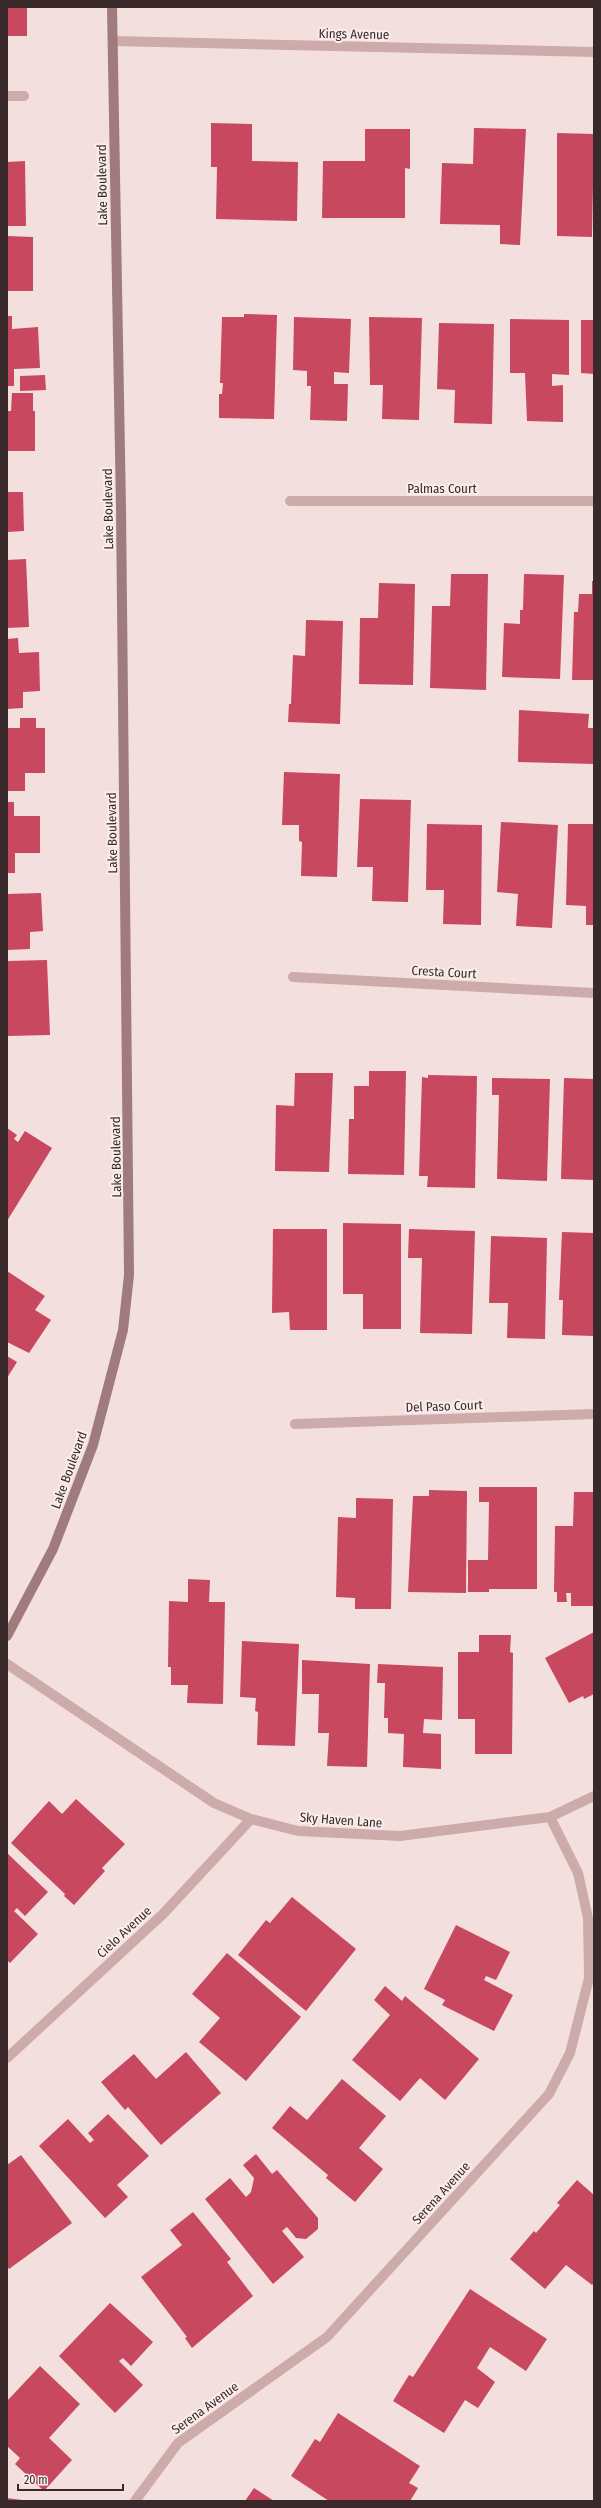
<svg xmlns="http://www.w3.org/2000/svg" width="601" height="2508" viewBox="0 0 601 2508" font-family="'Fira Sans Condensed',sans-serif">
<style>
.building{fill:#c7485f}
.lines{fill:none;stroke-linecap:round;stroke-linejoin:round}
.service{stroke:#ccabaa;stroke-width:10}
.minor{stroke:#ccabaa;stroke-width:10}
.secondary{stroke:#9f7b7d;stroke-width:10}
.labels{text-anchor:middle;dominant-baseline:central;stroke-width:4;stroke-linejoin:round;paint-order:stroke}
.street-label{font-size:13px;fill:#39292b;stroke:#faedeb}
</style>
<rect width="100%" height="100%" fill="#f3e0de"/>
<path class="building" d="M7,7H27V36H7Z
M211,123L252,124V161L298,162L297,221L216,219L217,167H211Z
M474,128L526,129L520,245L500,244V225L440,224L442,163L473,164Z
M365,129H410V169L405,168V218H322L323,161H365Z
M557,133L594,134L592,237L557,236Z
M25,161L26,226H7V162Z
M7,236L33,237V291H7Z
M244,314L277,315L274,419L219,418V394H222L223,383H220L222,317H244Z
M7,316H12V329L38,327L40,368L14,369V386H7Z
M294,317L351,319L349,373L334,372V384H348L347,421L310,420L311,386H307V371L293,370Z
M369,317L422,318L419,420L382,419L383,385H370Z
M510,319L569,320V375L552,374V386L563,385V422L527,421L525,373H510Z
M581,320H594V374L581,373Z
M439,323L494,324L492,424L454,423L455,390L437,389Z
M45,375L46,390L20,391V376Z
M12,393H33V411H35V451H7V411H11Z
M7,492H23L24,531L7,532Z
M26,559L29,627L7,628V560Z
M451,574H488L486,690L430,688L432,606H450Z
M524,574L564,575L560,679L502,677L504,623L520,624V610H523Z
M592,581H594V680H572L574,612H578L579,594H592Z
M379,583L415,584L413,685L359,684L360,618H378Z
M306,620L343,621L340,724L288,722L289,704H291L293,655L305,656Z
M18,638L19,653L39,652L40,691L23,692V708L7,709V639Z
M519,710L589,714L588,728H594V764L518,762Z
M20,718H36V728H45V773H25V791H7V728H20Z
M284,772L340,774L337,877L301,876L302,842L299,841V825H282Z
M360,799L411,800L408,902L372,901L373,867H357Z
M7,802H14V816H40V853H15V873H7Z
M501,822L558,825L552,928L516,926L518,894L497,892Z
M427,824L482,825L481,925L443,924L444,890H426Z
M568,824H594V925H586V906L566,905Z
M41,893L43,931L30,932V949L7,950V894Z
M47,960L50,1035L7,1036V961Z
M369,1071H406L404,1175L348,1174L349,1119H354V1086H369Z
M295,1073H333L329,1172L275,1171L276,1105L294,1106Z
M428,1075L477,1076L475,1188L427,1187L428,1176H419L422,1077L428,1078Z
M492,1078L550,1079L547,1181L497,1179L499,1095H492Z
M564,1078L594,1079V1180L561,1179Z
M7,1128L17,1135L14,1139L18,1142L25,1131L52,1148L7,1221Z
M343,1223L401,1224V1329H363V1294H343Z
M273,1229H327V1330H290L289,1312L272,1313Z
M409,1229L475,1231L472,1334L420,1333L422,1258H408Z
M562,1232L594,1233V1336L562,1335L563,1300H559Z
M491,1236L547,1238L545,1339L507,1338L508,1303H489Z
M7,1271L45,1296L35,1310L51,1320L29,1353L7,1342Z
M7,1356L17,1362L7,1378Z
M479,1487H537V1589H489V1592H468V1560H488L489,1502H479Z
M429,1490L467,1491L466,1593L408,1592L413,1496H429Z
M574,1492H594V1606H571V1593H566L567,1602H557V1592H554L555,1526H573Z
M356,1498L393,1499L391,1609H355V1598L336,1597L338,1517L356,1518Z
M188,1579L210,1580L209,1602H225L223,1704L187,1703L188,1685H171V1667H168L169,1601L188,1602Z
M594,1632V1694L584,1699L583,1696L569,1703L545,1658Z
M479,1635H511L510,1652L513,1653L512,1754H475V1719H458V1652H479Z
M242,1641L299,1644L295,1746L257,1745L258,1712L255,1711L256,1698L240,1697Z
M302,1660L370,1664L367,1767L327,1766L329,1733H318L319,1694H302Z
M378,1664L443,1667L442,1720L424,1719L423,1733L441,1734V1769L403,1767L404,1734L388,1733V1718H384L385,1683H377Z
M76,1799L125,1844L102,1868L105,1871L74,1905L64,1896L65,1894L11,1843L49,1801L62,1814Z
M7,1853L48,1892L25,1916L17,1908L14,1911L38,1934L10,1963L7,1960Z
M292,1897L356,1949L306,2011L238,1955L266,1920L270,1923Z
M456,1925L510,1952L496,1980L486,1976L484,1980L513,1995L494,2031L442,2005L445,2000L424,1989Z
M227,1953L301,2017L246,2081L199,2042L220,2018L192,1994Z
M385,1986L402,2001L405,1996L479,2059L445,2100L420,2078L400,2101L352,2060L390,2015L374,2000Z
M186,2052L221,2093L161,2145L128,2107L125,2110L101,2082L134,2054L156,2079Z
M342,2079L386,2116L359,2148L383,2169L355,2202L326,2178L328,2175L272,2128L290,2106L307,2120Z
M108,2114L149,2156L117,2185L128,2197L105,2218L39,2146L68,2119L90,2143L94,2140L88,2133Z
M256,2154L272,2174L277,2170L318,2218V2229L306,2239L296,2238L287,2227L282,2231L304,2257L273,2284L205,2199L230,2178L246,2197L251,2192L254,2178L243,2165Z
M21,2155L72,2223L9,2269L7,2266V2165Z
M577,2180L594,2195V2283L592,2285L566,2265L545,2289L510,2259L534,2231L536,2233L560,2205L557,2203Z
M193,2212L231,2259L227,2262L253,2296L192,2348L185,2338L187,2337L141,2277L182,2245L170,2230Z
M470,2289L547,2339L526,2371L490,2347L477,2368L495,2382L478,2408L465,2400L444,2433L393,2401L409,2375L413,2377Z
M110,2303L153,2342L131,2366L123,2358L119,2361L143,2385L115,2413L59,2356Z
M40,2366L80,2404L49,2438L72,2460L44,2491L15,2464L20,2458L7,2446V2401Z
M338,2413L420,2466L409,2483L418,2488L410,2501H329L291,2476L315,2439L320,2442Z
M254,2488L274,2501H245Z
M7,2498L22,2500V2501H7Z"/>
<g class="lines">
<path class="service" d="M7,96H24"/>
<path class="minor" d="M113,41L594,52
M290,501H594
M293,977L594,993
M295,1424L594,1414
M7,1664L214,1803L251,1819L298,1831L400,1836L550,1817L594,1796
M7,2058L163,1914L251,1819
M135,2501L178,2443L327,2337L549,2094L570,2053L589,1978L588,1918L578,1873L550,1817"/>
<path class="secondary" d="M7,1636L53,1549L93,1445L123,1330L129,1275L121,508L112,7"/>
</g>
<g class="labels">
<g class="street-label">
<text transform="translate(354 34) rotate(1)">Kings Avenue</text>
<text transform="translate(102 185) rotate(-91)">Lake Boulevard</text>
<text x="442" y="488">Palmas Court</text>
<text transform="translate(108 509) rotate(-91)">Lake Boulevard</text>
<text transform="translate(112 833) rotate(-91)">Lake Boulevard</text>
<text transform="translate(444 972) rotate(3)">Cresta Court</text>
<text transform="translate(116 1157) rotate(-91)">Lake Boulevard</text>
<text transform="translate(444 1406) rotate(-2)">Del Paso Court</text>
<text transform="translate(69 1470) rotate(-70)">Lake Boulevard</text>
<text transform="translate(341 1820) rotate(4)">Sky Haven Lane</text>
<text transform="translate(124 1932) rotate(-43)">Cielo Avenue</text>
<text transform="translate(441 2193) rotate(-48)">Serena Avenue</text>
<text transform="translate(205 2408) rotate(-36)">Serena Avenue</text>
</g>
</g>
<rect width="601" height="2508" fill="none" stroke="#39292b" stroke-width="16"/>
<path d="M18 2484v6h105v-6" fill="none" stroke="#39292b" stroke-width="2"/>
<text x="24" y="2484" font-size="12" fill="#39292b" stroke="#faedeb" stroke-width="3" paint-order="stroke">20 m</text>
</svg>
